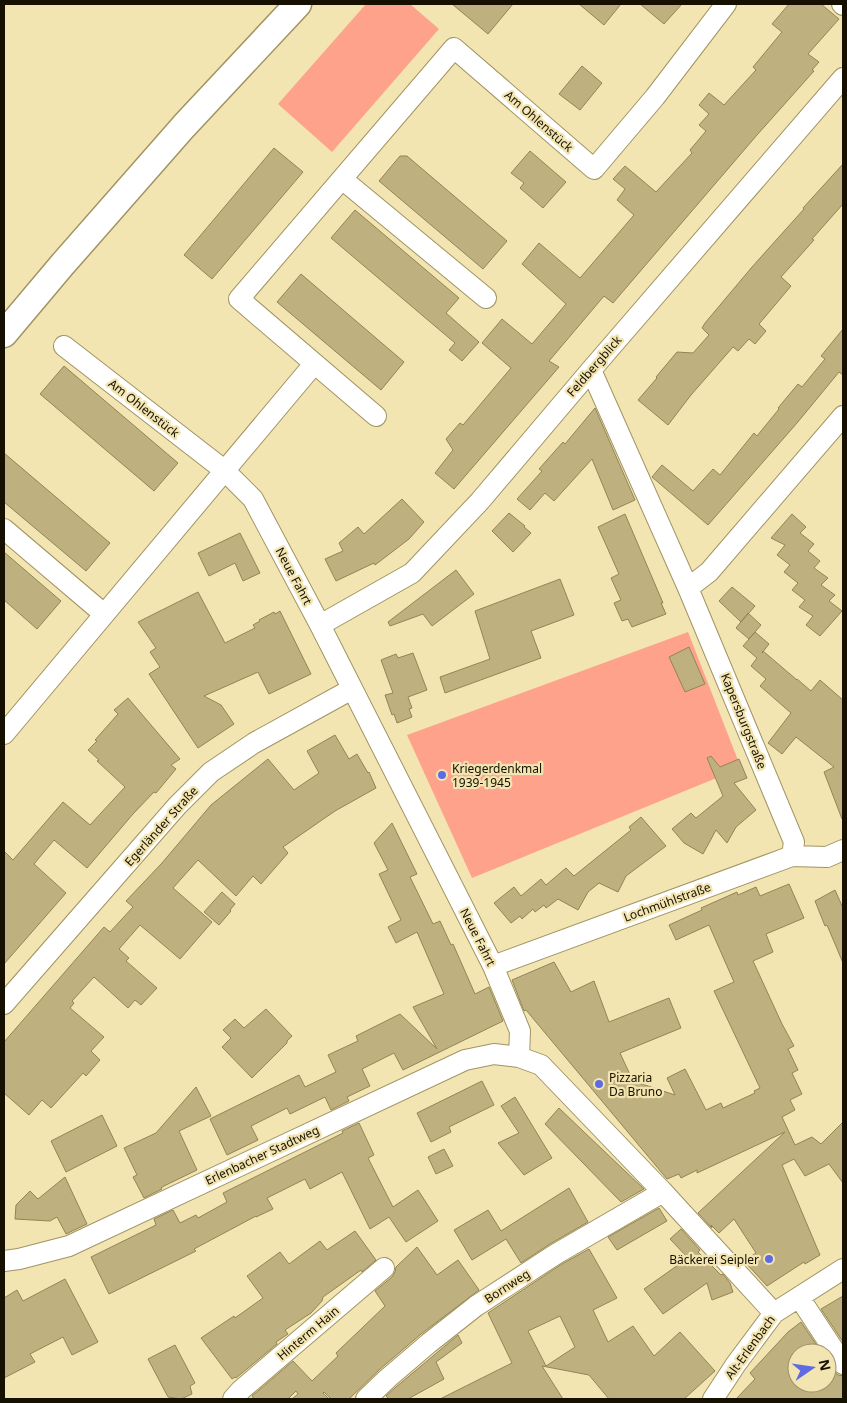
<svg xmlns="http://www.w3.org/2000/svg" width="847" height="1403" viewBox="0 0 847 1403" font-family="'Noto Sans',sans-serif">
<style>
.green{fill:#fea28c}
.building{fill:#bfb17f;stroke:#928554;fill-rule:evenodd}
.lines{fill:none;stroke-linecap:round;stroke-linejoin:round}
.minor-casing{stroke:#a19462;stroke-width:22}
.major-casing{stroke:#a19462;stroke-width:29}
.minor{stroke:#fff;stroke-width:20}
.major{stroke:#fff;stroke-width:26}
.poi-dot{fill:#5e6be3;stroke:#f3e5b1;stroke-width:2}
.labels{text-anchor:middle;dominant-baseline:central;stroke-width:4.5;stroke-linejoin:round;paint-order:stroke}
.street-label{font-size:12px;fill:#151000;stroke:#f3e5b1}
.poi-label{font-size:12px;fill:#151000;stroke:#f3e5b1;text-anchor:start}
</style>
<rect width="100%" height="100%" fill="#f3e5b1"/>
<path class="green" d="M366,4H410L439,29L332,152L278,104Z
M688,632L741,768L472,878L407,735Z"/>
<path class="building" d="M452,4H513L488,34Z
M579,4H621L604,25Z
M640,4H682L664,24Z
M789,4H821L839,19L808,54L819,62L812,70L814,71L757,135L613,303L604,296L549,361L559,367L454,489L435,473L453,450L446,439L460,423L463,425L511,368L482,343L502,319L532,344L566,304L522,264L539,243L580,278L634,215L617,200L625,189L613,179L625,166L656,192L692,153L690,150L706,131L699,125L709,114L699,105L709,93L724,105L756,70L753,67L782,32L772,24Z
M582,66L602,83L580,110L559,94Z
M274,148L303,172L212,279L184,255Z
M530,151L566,182L543,208L520,188L524,183L511,173Z
M400,156H407L507,241L483,269L379,181Z
M843,164V204L812,239L814,240L781,277L791,286L759,324L766,331L755,344L749,339L738,351L733,347L691,395L668,425L638,400L657,378L656,377L677,352L693,353L709,335L702,328L705,323L752,267L804,209L803,208Z
M355,210L459,298L446,313L479,342L462,361L449,350L455,343L331,238Z
M301,274L404,362L381,390L277,302Z
M843,329V375L839,372L797,423L708,525L652,477L662,465L693,491L713,469L720,475L754,433L757,436L779,409L778,408L798,384L802,387L825,359L821,356Z
M64,366L178,463L154,491L40,394Z
M595,408L635,500L613,510L592,459L554,501L545,493L530,510L517,499L542,471L539,469L563,442L565,444Z
M4,453L110,543L86,571L4,502Z
M402,499L424,522L409,539L375,565L374,563L336,581L325,559L343,551L339,543L358,527L364,534Z
M509,513L525,526L524,527L531,533L513,552L492,531Z
M625,514L663,603H661L666,614L632,627L628,619L622,621L614,603L621,600L611,578L619,574L598,527Z
M792,514L806,527L800,533L814,544L808,551L820,561L814,568L828,578L821,585L835,595L829,601L842,611L820,636L806,625L813,616L799,607L805,600L792,590L798,583L784,572L790,565L777,555L785,545L771,538Z
M240,533L260,573L243,581L235,563L209,576L198,553Z
M4,552L61,601L37,629L4,600Z
M456,570L474,594L432,626L423,614L390,626L388,622Z
M560,579L574,615L531,631L541,658L445,693L440,677L490,659L475,611Z
M732,587L755,606L741,622L719,601Z
M198,592L225,643L255,628L253,625L260,621L259,620L274,612L275,614L280,611L311,674L269,694L258,672L204,696L221,705L234,724L198,748L149,674L160,667L150,652L156,648L138,622Z
M748,613L761,625L749,639L736,628Z
M755,632L769,644L762,653L763,651L797,680V679L811,691L820,680L843,700V819H842L824,772L834,767L796,737L782,754L768,743L791,713L760,686L766,679L751,666L757,658L743,646Z
M689,647L705,684L685,692L669,657Z
M413,653L427,690L408,697L412,708L409,709L412,717L397,723L394,714L392,715L385,695L393,693L381,660L396,654L398,658Z
M128,698L180,759L171,765L176,769L156,793L154,792L133,814L87,868L54,840L34,864L66,893L4,964V851L13,860L63,802L90,825L125,787L97,761L99,760L88,750L97,741L95,740L118,714L114,710Z
M335,735L349,759L357,754L368,773L369,772L376,788L335,811L283,847L288,853L261,884L253,876L236,896L198,860L173,888L212,922L180,959L140,925L119,949L129,958L126,961L157,988L141,1005L135,1000L128,1008L94,977L72,1001L74,1003L70,1008L104,1037L91,1051L100,1060L86,1076L83,1073L51,1108L42,1100L29,1115L4,1093V1042L104,927L110,932L133,907L126,901L162,863L211,805L268,759L294,790L319,773L307,751Z
M711,756L720,767L739,759L747,778L734,783L756,810L736,827L727,843L716,830L703,854L684,843L672,829L691,813L696,818L723,796L707,758Z
M641,817L666,846L626,876L618,892L599,883L588,892L578,910L558,899L546,908L544,905L535,912L533,909L522,919L520,916L511,923L494,903L514,887L521,896L541,879L546,885L566,868L574,876L631,830L629,827Z
M392,823L417,874L410,877L433,924L440,921L451,945L453,944L475,994L489,987L503,1021L403,1070L394,1053L362,1069L370,1086L347,1097L349,1101L331,1110L325,1097L290,1114L287,1108L251,1126L258,1140L227,1155L210,1119L299,1075L305,1087L336,1072L328,1055L358,1041L356,1036L400,1014L437,1049L413,1007L444,994L417,932L396,943L388,927L401,920L379,874L388,870L374,843Z
M789,884L804,918L766,934L773,952L753,961L782,1024L794,1046L788,1049L798,1070L792,1073L802,1094L790,1100L795,1110L782,1117L795,1145L812,1137L821,1144L843,1122V1183L829,1164L805,1176L794,1159L782,1165L820,1255L805,1264L804,1262L767,1286L744,1261L756,1253L734,1219L719,1233L711,1225L712,1228L698,1213L785,1132L697,1173V1170L681,1178L679,1174L667,1179L526,1010L524,1011L512,980L554,962L571,992L594,981L609,1022L669,998L681,1028L620,1053L633,1081L675,1095L667,1078L685,1069L706,1110L721,1103L723,1108L755,1093L754,1091L760,1088L714,991L734,982L709,925L676,940L669,925L702,910L701,908L737,892L738,895L756,887L760,896Z
M835,890L843,908V963L827,925L825,926L815,901Z
M222,892L235,904L230,910L231,911L219,925L204,912Z
M266,1009L292,1036L287,1041V1043L252,1078L222,1047L231,1038L223,1030L235,1019L244,1028Z
M482,1081L494,1105L449,1127L451,1132L431,1142L417,1113Z
M196,1087L211,1116L179,1131L197,1170L164,1186L161,1188L162,1189L144,1198L133,1177L137,1175L124,1148L156,1133Z
M515,1097L552,1158L524,1175L498,1143L519,1133L501,1106Z
M559,1108L584,1132L644,1189L621,1202L545,1124Z
M102,1115L117,1146L66,1172L51,1141Z
M359,1123L374,1155L368,1158L393,1207L418,1190L438,1221L406,1242L389,1217L370,1229L342,1172L310,1189L305,1179L267,1198L273,1209L256,1217V1216L194,1249L196,1251L109,1294L91,1257L156,1225L154,1219L173,1210L180,1223L196,1215L198,1218L227,1202L223,1193L343,1133L342,1131Z
M444,1149L453,1166L436,1174L428,1157Z
M65,1177L87,1224L66,1234L57,1217L50,1221L15,1219L16,1205L30,1191L38,1199Z
M569,1188L588,1222L550,1244L521,1263L506,1239L472,1260L454,1230L488,1210L501,1231Z
M659,1208L667,1221L617,1250L608,1237Z
M681,1229L700,1250L698,1252L721,1275L723,1274L730,1283L733,1292L712,1300L707,1283L663,1314L644,1289L688,1258L670,1239Z
M355,1231L376,1260L362,1272L361,1270L323,1297L322,1301L311,1313L285,1330L288,1334L276,1342L277,1344L236,1378L235,1377L232,1379L201,1338L234,1316L235,1318L263,1298L247,1276L280,1252L289,1264L320,1241L327,1250Z
M417,1247L437,1275L458,1260L479,1290L421,1334L380,1369L349,1399H331L324,1392L323,1393L329,1399H292L298,1394L296,1391L288,1399H254L252,1396L293,1361L312,1381L338,1356L336,1353L385,1306L375,1291L392,1277L395,1272L396,1267Z
M589,1249L617,1298L593,1310L608,1342L633,1326L654,1356L680,1332L715,1371L684,1399H609L589,1375L542,1366L563,1399H440L512,1363L488,1313L562,1264ZM560,1316L575,1347L546,1366L528,1331Z
M65,1279L98,1342L72,1355L63,1337L30,1354L35,1362L4,1378V1298L17,1290L23,1301Z
M843,1296V1342L821,1309Z
M801,1322L822,1353H797V1383H827V1361L833,1371L838,1375L843,1376V1399H736L755,1379L750,1373L788,1332Z
M458,1335L462,1343L436,1362L444,1379L408,1399H389L386,1396L396,1387Z
M175,1345L195,1383L190,1386L192,1394L181,1399L168,1397L148,1359Z"/>
<g class="lines">
<defs>
<path id="minor" d="M842,4L843,5
M342,179L486,298
M64,346L224,470L253,499L320,625L493,966L520,1031L519,1057
M591,370L688,588L794,842L792,856
M376,416L239,299L454,48L594,169L655,97L726,4
M4,529L104,614
M688,588L709,572L843,416
M320,625L412,573L480,501L591,370L843,78
M4,734L314,364
M493,966L792,856L827,857L843,850
M4,1004L177,806L211,772L254,743L352,689
M4,1261L19,1259L69,1246L465,1060L494,1054L519,1057L541,1065L663,1192L774,1313
M799,1297L843,1364
M233,1399L241,1390L384,1268
M366,1399L388,1378L429,1343L476,1306L556,1254L663,1192
M713,1399L736,1364L774,1313L843,1269"/>
<path id="major" d="M4,334L62,265L184,126L298,4"/>
</defs>
<use href="#minor" class="minor-casing"/>
<use href="#major" class="major-casing"/>
<use href="#minor" class="minor"/>
<use href="#major" class="major"/>
</g>
<g class="poi-dot">
<circle cx="442" cy="775" r="5"/>
<circle cx="599" cy="1084" r="5"/>
<circle cx="769" cy="1259" r="5"/>
</g>
<g class="labels">
<g class="street-label">
<text transform="translate(539 121) rotate(41)">Am Ohlenstück</text>
<text transform="translate(594 366) rotate(-49)">Feldbergblick</text>
<text transform="translate(144 408) rotate(38)">Am Ohlenstück</text>
<text transform="translate(294 576) rotate(62)">Neue Fahrt</text>
<text transform="translate(744 721) rotate(68)">Kapersburgstraße</text>
<text transform="translate(161 826) rotate(-48)">Egerländer Straße</text>
<text transform="translate(667 902) rotate(-20)">Lochmühlstraße</text>
<text transform="translate(478 937) rotate(63)">Neue Fahrt</text>
<text transform="translate(262 1155) rotate(-25)">Erlenbacher Stadtweg</text>
<text transform="translate(507 1286) rotate(-33)">Bornweg</text>
<text transform="translate(308 1333) rotate(-40)">Hinterm Hain</text>
<text transform="translate(750 1347) rotate(-54)">Alt-Erlenbach</text>
</g>
<g class="poi-label">
<text x="452" y="768">Kriegerdenkmal<tspan x="452" dy="14">1939-1945</tspan></text>
<text x="609" y="1077">Pizzaria<tspan x="609" dy="14">Da Bruno</tspan></text>
<text x="759" y="1259" text-anchor="end">Bäckerei Seipler</text>
</g>
</g>
<rect width="847" height="1403" fill="none" stroke="#151000" stroke-width="10"/>
<g transform="translate(812 1368) rotate(77)"><circle r="24" fill="#f3e5b1" stroke="#9a906a"/>
<path d="M0-4L9 19L0 12L-9 19Z" fill="#5e6be3"/>
<text y="-8" font-size="14" font-weight="bold" text-anchor="middle" fill="#151000">N</text>
</g>
</svg>
